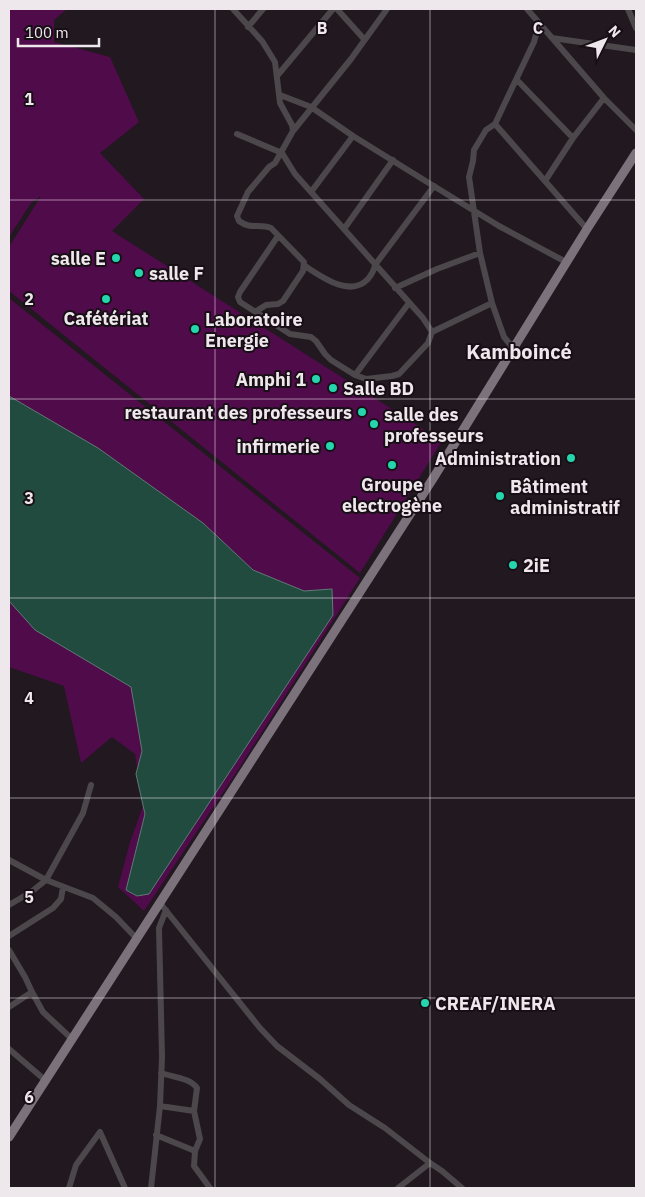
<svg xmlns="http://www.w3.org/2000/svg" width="645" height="1197" viewBox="0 0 645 1197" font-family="'IBM Plex Sans',sans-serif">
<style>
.green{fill:#500b4b}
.water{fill:#224b40;stroke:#5f7a74}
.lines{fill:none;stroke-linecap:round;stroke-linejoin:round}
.minor{stroke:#4c474b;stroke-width:6}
.major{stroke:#7c727b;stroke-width:9}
.grid{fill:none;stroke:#eee7ec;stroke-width:1;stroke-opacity:0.55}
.poi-dot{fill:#24d5ae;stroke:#180f16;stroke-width:2}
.labels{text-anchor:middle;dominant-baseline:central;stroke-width:4;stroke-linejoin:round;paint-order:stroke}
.poi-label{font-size:18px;font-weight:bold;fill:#eee7ec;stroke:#180f16;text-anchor:start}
.quarter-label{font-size:20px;font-weight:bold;fill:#eee7ec;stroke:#180f16}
.grid-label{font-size:16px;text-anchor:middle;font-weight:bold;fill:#eee7ec;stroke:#180f16;stroke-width:4;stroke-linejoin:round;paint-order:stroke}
</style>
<rect width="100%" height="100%" fill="#211820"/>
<path class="green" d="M9,9H67L54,20V42L110,57L139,122L100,153L144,199L112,231L442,441L360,573L9,291V247L41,196L31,203L9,237Z
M9,298L360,578L236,773L144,911L118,887L130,842L143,806L135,754L112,737L81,763L64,686L9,667Z"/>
<path class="water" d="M9,396L98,448L203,523L253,570L304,591L332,589L333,615L149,894L137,896L126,890L145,814L136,774L142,751L131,687L35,630L9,601Z"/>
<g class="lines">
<path class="minor" d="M233,9L262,41L275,62L280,103L292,125L293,131
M337,9L364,39
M527,9L604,98L636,130
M628,9L636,28
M248,27L263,9
M552,38L636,50
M277,76L333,9
M517,80L573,138
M280,95L311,107L353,136L432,185L499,226L566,262
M495,124L587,229
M237,134L282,153L295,174L423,318L432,332L428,343L399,374L392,376L366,379L355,375
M545,181L573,138L604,98
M311,192L353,136
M344,229L393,160
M278,236L240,292L238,297L240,302L290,334L311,337L316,341L325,354L331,360L355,375L409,303
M305,266C322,277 350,298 368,279C372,274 374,271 375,265L434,186
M395,288L437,269L480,253
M255,312L266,305L278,304L283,301L303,271L304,262L271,228C259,223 251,230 239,221L237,216L248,192L269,167L275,163L293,131L351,59L387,9
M432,332L492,303
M514,349L504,337L492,303L480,253L469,177L473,161L474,150L486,130L495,124L503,107L534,42L539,23
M9,860L46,880L83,813L91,785
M160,903L260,1028L277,1046L320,1079L349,1105L385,1128L430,1163L442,1171L462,1188
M9,905L31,892L46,880L93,898L116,917L137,939
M9,936L53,908L61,899L63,887
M9,950L25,977L32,992
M9,1007L32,992L43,1012L72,1039
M9,1049L45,1080
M161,1073C173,1077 190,1078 197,1088L194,1111
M100,1132L125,1188
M156,1135L195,1151L200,1139L194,1111L160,1106
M195,1151L194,1166L210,1188
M69,1188L76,1165L100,1132
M151,1188L160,1106L162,1057L159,928L166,910
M398,1188L430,1163"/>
<path class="major" d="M9,1137L434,477L587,229L636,153"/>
</g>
<path class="grid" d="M215,9V1188M430,9V1188M9,200H636M9,399H636M9,598H636M9,798H636M9,998H636"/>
<g class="poi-dot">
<circle cx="116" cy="258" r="5"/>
<circle cx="139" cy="273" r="5"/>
<circle cx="106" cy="299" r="5"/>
<circle cx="195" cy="329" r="5"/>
<circle cx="316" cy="379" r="5"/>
<circle cx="333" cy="388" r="5"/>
<circle cx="362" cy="412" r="5"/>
<circle cx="374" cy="424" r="5"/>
<circle cx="330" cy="446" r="5"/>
<circle cx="571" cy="458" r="5"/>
<circle cx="392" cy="465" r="5"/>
<circle cx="500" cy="496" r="5"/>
<circle cx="513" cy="565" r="5"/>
<circle cx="425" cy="1003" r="5"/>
</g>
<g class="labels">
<g class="poi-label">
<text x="106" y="258" text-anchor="end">salle E</text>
<text x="149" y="273">salle F</text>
<text x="106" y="318" text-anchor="middle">Cafétériat</text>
<text x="205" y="319">Laboratoire<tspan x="205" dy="21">Energie</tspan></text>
<text x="306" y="379" text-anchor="end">Amphi 1</text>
<text x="343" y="388">Salle BD</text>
<text x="352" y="412" text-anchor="end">restaurant des professeurs</text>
<text x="384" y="414">salle des<tspan x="384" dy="21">professeurs</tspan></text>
<text x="320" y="446" text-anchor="end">infirmerie</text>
<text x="561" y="458" text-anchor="end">Administration</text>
<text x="392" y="484" text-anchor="middle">Groupe<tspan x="392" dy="21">electrogène</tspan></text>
<text x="510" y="486">Bâtiment<tspan x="510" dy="21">administratif</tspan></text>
<text x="523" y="565">2iE</text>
<text x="435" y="1003">CREAF/INERA</text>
</g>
<g class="quarter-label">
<text x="519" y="351">Kamboincé</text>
</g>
</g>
<g class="grid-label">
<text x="322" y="34">B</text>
<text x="538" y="34">C</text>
<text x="29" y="105">1</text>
<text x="29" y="305">2</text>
<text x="29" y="504">3</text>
<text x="29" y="704">4</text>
<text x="29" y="903">5</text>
<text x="29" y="1103">6</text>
</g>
<rect width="645" height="1197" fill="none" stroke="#eee7ec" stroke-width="20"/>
<g transform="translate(605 40) rotate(48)" stroke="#180f16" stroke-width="4" paint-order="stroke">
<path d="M0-4L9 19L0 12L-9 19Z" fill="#eee7ec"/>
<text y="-8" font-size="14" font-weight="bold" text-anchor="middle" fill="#eee7ec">N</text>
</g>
<path d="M18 38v8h81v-8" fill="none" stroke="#eee7ec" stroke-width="2.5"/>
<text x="25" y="38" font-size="15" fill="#eee7ec" stroke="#180f16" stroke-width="4" paint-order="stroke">100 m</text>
</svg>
